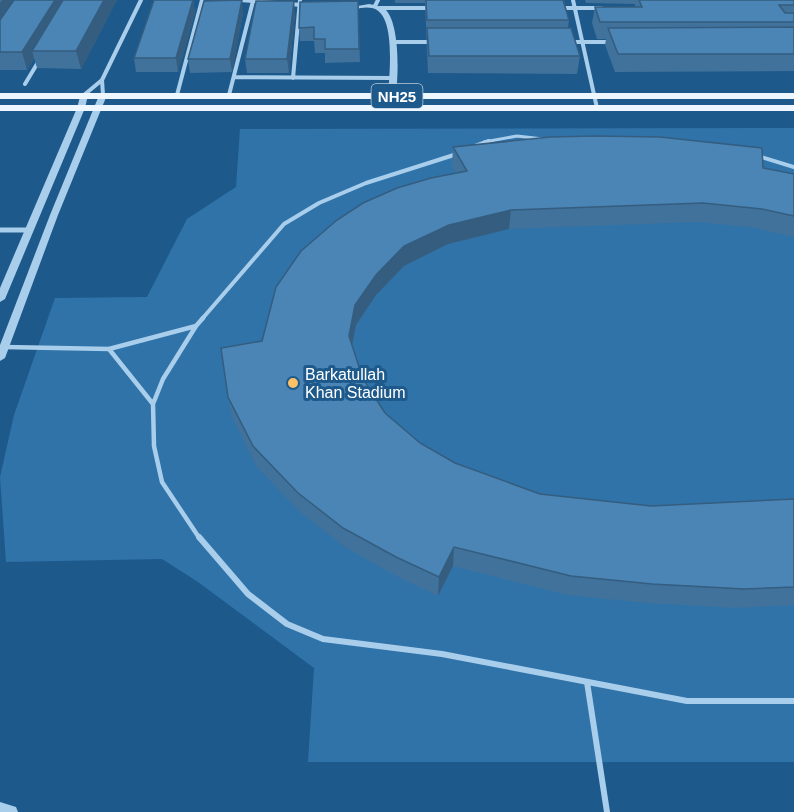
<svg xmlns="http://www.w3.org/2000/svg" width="794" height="812" viewBox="0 0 794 812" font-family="Helvetica,sans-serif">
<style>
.green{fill:#3073a9}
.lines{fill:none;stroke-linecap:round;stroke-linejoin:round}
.service-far3{stroke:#a9ceec;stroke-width:3}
.service-far2{stroke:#a9ceec;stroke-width:4}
.service-far1{stroke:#a9ceec;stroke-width:4.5}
.service{stroke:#a9ceec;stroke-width:6}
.minor-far1{stroke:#a9ceec;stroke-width:4}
.minor{stroke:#a9ceec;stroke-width:5}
.tertiary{fill:#a9ceec;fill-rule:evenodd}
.primary{fill:#eef6ff;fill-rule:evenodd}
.wall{fill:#40729c}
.shaded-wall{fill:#345d7f}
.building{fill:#4a85b5;stroke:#345d7f;stroke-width:1.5}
.poi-dot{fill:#fcc167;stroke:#1d598b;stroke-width:2}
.labels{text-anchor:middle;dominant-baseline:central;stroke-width:6;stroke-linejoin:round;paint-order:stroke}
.shield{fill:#1d598b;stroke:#bbcddc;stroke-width:1.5}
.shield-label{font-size:15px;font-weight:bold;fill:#fff}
.poi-label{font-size:16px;fill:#fff;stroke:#1d598b;text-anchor:start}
</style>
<rect width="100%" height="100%" fill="#1d598b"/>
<path class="green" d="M794,128V762H308L314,668L198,582L162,559L6,562L0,477L14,415L55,298L147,297L187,219L236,187L240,129Z"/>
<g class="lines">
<path class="service-far3" d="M484,142L517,136L543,139"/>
<path class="service-far2" d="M475,146L489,141
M758,156L794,167
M202,319L284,224L319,203L366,183L457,154"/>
<path class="service-far1" d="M196,326L163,379L153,404L154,446L162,482L200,539
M4,347L109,349L196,326L203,318
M109,349L153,404"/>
<path class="service" d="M199,537L248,594L287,624L323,639L442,654L687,701H794
M587,682L607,812"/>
<path class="minor-far1" d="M573,0L597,108
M375,6L378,0
M380,8H433
M557,8H601
M393,42H433
M570,42H613
M234,77L392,78
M293,78L300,0
M102,80L103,95
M25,84L40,59
M84,95L102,80L141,0
M177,95L202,0
M229,95L253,1"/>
<path class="minor" d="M0,230H30"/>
<path class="tertiary" d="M237,0H263L314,4L317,6L314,8L240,2Z
M369,4C375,5 381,6 386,10C400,25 399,79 395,98L388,96C389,77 397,13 372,8C363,6 353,10 344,11L341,9Z
M81,93L88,95L85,108L5,299L0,302V288L77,108Z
M100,93L107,95L58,215L5,358L0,361V345L50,215Z
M0,802L16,807L18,812H0Z"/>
<path class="primary" d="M0,93H794V99H0Z
M0,105H794V111H0Z"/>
</g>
<path class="wall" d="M0,0H117L81,69L37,68L34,58L27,70H0Z
M193,0L195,13L178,72H136L134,58Z
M395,0H564L569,20L568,28L580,56L577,74L428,73L425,3H395Z
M585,0H794V71L615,72L605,45L606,39H597L592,23L595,7H635V4L586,3Z
M358,1L360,62L325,63V53H315L314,41H300L299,28Z
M243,13L232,72L190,73L188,59Z
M295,14L289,73H247L245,59Z
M453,147L763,168L794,174V237L756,228L698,222L509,229L448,244L404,266L376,295L356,325L352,345L363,379L385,413L420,443L455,463L540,494L651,506L794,499V605L735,608L646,603L567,595L453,566L438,596L396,576L345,547L301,513L256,466L232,417L228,397L262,341L456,173L452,166Z"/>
<path class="shaded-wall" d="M2,0H18L0,26V3Z
M55,0H69L32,51L34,58L27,70L22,52Z
M104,0H117L81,69L76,51Z
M193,0L195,13L178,72L176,58Z
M242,0L243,13L232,72L230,59Z
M294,1L295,14L289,73L287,59Z
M511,210L509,229L448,244L404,266L376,295L356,325L350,356L349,336L355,305L376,275L404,246L449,225Z
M454,547L453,566L438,596L439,577Z"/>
<path class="building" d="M14,0H55L22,52H0V20Z
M63,0H104L76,51H32Z
M154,0H193L176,58H134Z
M242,0L230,59H188L204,1Z
M426,0H563L569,20H427Z
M639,0H794V5H779L785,13H794V22H600L595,7H642Z
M256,1H294L287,59H245Z
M358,1L359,49H325V39H314V27L299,28L300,2Z
M794,27V54H618L608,28Z
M427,28H571L580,56H429Z
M594,136L660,137L762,148L763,168L794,174V216L762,209L703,203L511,210L449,225L404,246L376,275L355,305L349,336L363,379L385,413L420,443L455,463L540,494L651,506L794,499V587L744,589L652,584L571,576L454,547L439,577L396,557L343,528L298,493L253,446L228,397L221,348L262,341L276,287L301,251L337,220L363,203L397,188L431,178L467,171L453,147L550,137Z"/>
<circle class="poi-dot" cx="293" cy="383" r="6"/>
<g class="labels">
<rect class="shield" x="371.5" y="84" width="51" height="24" rx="4.5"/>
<g class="shield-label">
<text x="397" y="96">NH25</text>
</g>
<g class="poi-label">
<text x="305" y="374">Barkatullah<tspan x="305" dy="18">Khan Stadium</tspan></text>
</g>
</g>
</svg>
